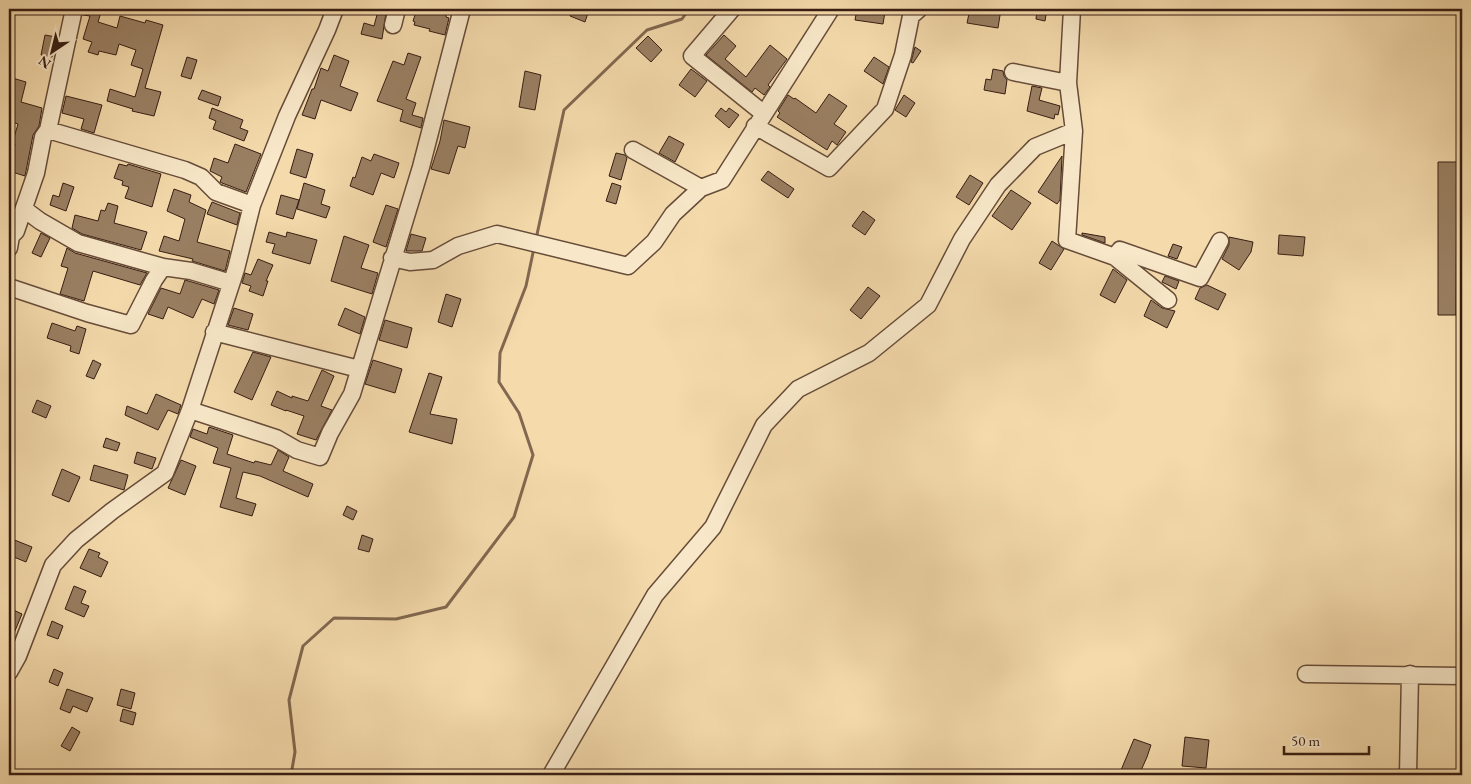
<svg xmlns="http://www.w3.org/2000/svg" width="1471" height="784" viewBox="0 0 1471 784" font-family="'EB Garamond',serif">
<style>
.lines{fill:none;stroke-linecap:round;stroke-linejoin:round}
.stream{stroke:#826850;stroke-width:3}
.building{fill:#9a8063;stroke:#371d13}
.minor-casing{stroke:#664c39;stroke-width:19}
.minor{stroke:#f8e8c9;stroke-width:16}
</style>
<rect width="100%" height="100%" fill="#f5dbac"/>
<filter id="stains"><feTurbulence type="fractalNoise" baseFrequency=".004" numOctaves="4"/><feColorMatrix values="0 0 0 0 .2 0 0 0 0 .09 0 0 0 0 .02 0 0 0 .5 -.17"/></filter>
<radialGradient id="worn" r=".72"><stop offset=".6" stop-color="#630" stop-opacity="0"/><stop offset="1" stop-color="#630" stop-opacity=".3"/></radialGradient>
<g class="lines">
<path class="stream" d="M536,239L564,110L647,30L682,19L689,9
M291,775L295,752L289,700L303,646L334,618L396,619L446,607L514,517L533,455L519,413L499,382L500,353L526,286L534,248"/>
</g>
<path class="building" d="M84,9H102L98,22L117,28L120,16L145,23L146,20L163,25L145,88L161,92L154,116L132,111L133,109L107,101L110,89L135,97L143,69L131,65L136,50L119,44L116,55L99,51L98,55L88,52L92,42L83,39L90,16L83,15Z
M417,9H447L446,17L449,18L445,35L429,31L430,29L414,25L415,22L413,21Z
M573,9L588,13L585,22L570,16Z
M857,9L885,12L883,24L855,20Z
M970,9H1001L998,28L967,23Z
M1037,9H1047L1045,21L1036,19Z
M378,11L386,13L382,39L361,34L364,23L374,26Z
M45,35L56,37L52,57L41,55Z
M724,35L736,46L725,59L746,77L770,45L787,59L768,85L770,87L764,95L755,88L752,92L706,55Z
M648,36L662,50L651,62L636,48Z
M915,47L921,51L913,63L911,62Z
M408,53L421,57L406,99L416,103L412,115L423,118L421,128L400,121L403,110L377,101L393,61L404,65Z
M334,55L349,61L340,86L358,93L351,111L321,100L315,119L302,115L312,89H314L321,68L328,71Z
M187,57L197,60L191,79L181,76Z
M874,57L889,67L883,84L864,71Z
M691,69L707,81L695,97L679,85Z
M993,69L1003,71L1004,76L1007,80L1005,94L984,90L986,79L991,80Z
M525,71L541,75L535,110L519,107Z
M9,77L26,82L21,102L42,108L39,126L33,135L25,176L9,171L15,144H12L18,124L9,121Z
M1032,86L1042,88L1039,100L1060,106L1058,115L1055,114L1054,119L1027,111Z
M202,90L221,97L218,106L198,99Z
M829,94L847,106L834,124L846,132L837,145L832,141L827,150L777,117L780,113L778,111L788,95L794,99L795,98L816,113Z
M904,95L915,103L906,117L895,110Z
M66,96L102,105L94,133L81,129L84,119L62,113Z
M212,108L243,120L240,128L248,131L244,141L213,129L216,121L209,118Z
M721,108L726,112L729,108L739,115L729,128L715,116Z
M444,120L470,127L465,148L458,146L449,174L431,169L440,141Z
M669,136L684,144L675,162L659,153Z
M235,144L261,154L246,192L222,183L220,182L222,177L210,171L214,158L228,163Z
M297,149L313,154L306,178L290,173Z
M616,153L625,155L627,158L621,180L609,176Z
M374,154L399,163L394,178L381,173L373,195L350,186L353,177L355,178L362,157L371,161Z
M1062,156L1060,200L1057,204L1038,192Z
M1438,162H1457L1456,315H1438Z
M119,164L127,166L128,164L161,174L152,207L125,198L129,187L122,185L123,181L114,178Z
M768,171L794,189L788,198L761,180Z
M970,175L983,183L969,205L956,197Z
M63,183L74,187L66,211L50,205L53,195L59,197Z
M304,183L325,190L321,204L330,207L326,218L297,209Z
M612,183L621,186L616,204L606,201Z
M174,189L191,195L189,202L206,210L197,242L230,251L225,271L192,261L193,259L159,251L164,236L179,241L185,219L167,211Z
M1011,190L1031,203L1012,230L992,216Z
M281,195L299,200L293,219L276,214Z
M212,202L240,213L237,225L207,214Z
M108,203L118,206L114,223L147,232L141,250L82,234L72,228L75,215L98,221L101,210L105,211Z
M386,205L398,209L386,247L373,242Z
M863,211L875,220L865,235L852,226Z
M269,232L286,237L287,232L317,240L310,264L272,253L275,244L266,242Z
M41,233L50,238L41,257L32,253Z
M1082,233L1105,237V243L1082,235Z
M411,234L426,238L422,251H406Z
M1279,235L1305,237L1303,256L1278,254Z
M344,236L369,245L361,268L378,273L372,294L331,281Z
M1229,237L1253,242L1251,252L1239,270L1222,259L1229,245Z
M1052,241L1064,249L1051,270L1039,263Z
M1173,244L1182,247L1177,259L1168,256Z
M67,248L75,253L147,273L140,285L93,271L84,301L60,294L68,268L61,266Z
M258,259L273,265L266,281H268L263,296L249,291L251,286L242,283L245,273L251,275Z
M1113,269L1127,280L1115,303L1100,295Z
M1165,276L1179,281L1176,289L1162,282Z
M185,280L219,290L214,304L202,299L193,318L168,307L163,319L148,314L161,288L180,294Z
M1207,285L1226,294L1218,310L1195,299L1200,288Z
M868,287L880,296L861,319L850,310Z
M446,294L461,299L452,327L438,322Z
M1151,300L1162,308L1175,311L1167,328L1144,316Z
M234,308L253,314L248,330L228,325Z
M345,308L365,317L360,334L338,325Z
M385,320L412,328L407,348L379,340Z
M52,323L75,331L77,326L86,329L79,354L70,351L71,346L47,338Z
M253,352L271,357L252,400L234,392Z
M93,360L101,364L94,379L86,376Z
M373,360L402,369L395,393L365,384Z
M322,370L334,376L321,406L332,410L316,440L297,434L304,416L286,410V411L271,405L277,391L292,398V396L308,401Z
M429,373L442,377L430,414L457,419L452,444L409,432Z
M156,394L181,405L178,414L168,410L158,430L125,415L127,406L147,414Z
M37,400L51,406L46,418L32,412Z
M209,427L233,435L227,454L254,463L255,461L271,465L278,450L289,457L283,471L313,484L308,497L260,476L243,472L236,498L256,504L252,516L220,507L231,468L213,463L218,448L190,437L193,429L207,434Z
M106,438L120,443L117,451L103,447Z
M137,452L156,458L152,469L134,463Z
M181,460L196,466L185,495L168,488Z
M94,465L128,475L124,490L90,480Z
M62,469L80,477L69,502L52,495Z
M347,506L357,511L353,520L343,515Z
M362,535L373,539L369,552L358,549Z
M12,539L32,547L26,562L9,555V548Z
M89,549L100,553L98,557L108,562L101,577L80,568Z
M74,586L86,591L81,603L89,606L84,617L65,609Z
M9,608L22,614L12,638L14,639L9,652Z
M52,621L63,626L58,639L47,635Z
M54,669L63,673L58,686L49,682Z
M67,689L93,698L87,712L73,706L70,713L60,709Z
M121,689L135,693L131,709L117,705Z
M123,709L136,713L133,725L120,721Z
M72,727L80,732L70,751L61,746Z
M1185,737L1209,740L1206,768L1182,766Z
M1134,739L1151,745L1147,757L1139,775H1119Z"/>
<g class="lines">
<defs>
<path id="minor" d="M732,9L692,56L763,113
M393,25L397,9
M1013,72L1068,83
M755,126L829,168L885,109L903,55L911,16L919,9
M48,130L185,170L201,177L216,192L252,205
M1074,131L1067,240L1115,257L1168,300
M633,150L701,188
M24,209L40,221L78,243L163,267L191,271L231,283
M9,248L11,236L16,231L36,173L43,137L48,130L74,9
M1115,257L1120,250L1200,278L1220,241
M392,258L410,262L433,260L458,246L497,234L628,266L654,242L673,214L701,188L722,180L831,9
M9,287L87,313L131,325L154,280L163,267
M214,332L359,369
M190,410L276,438L297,450L320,457L330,433L352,394L421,167L462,9
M9,672L18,656L53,565L76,540L112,511L165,473L190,410L236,269L252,205L287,116L327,30L335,9
M1306,674L1462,676
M551,775L655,595L713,527L764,425L798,389L869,353L928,305L962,239L998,185L1035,147L1074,131L1068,83L1072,9
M1408,775L1410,674"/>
</defs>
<use href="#minor" class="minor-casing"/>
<use href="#minor" class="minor"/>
</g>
<rect width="1471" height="784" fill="none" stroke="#f5dbac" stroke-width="30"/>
<rect x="10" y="10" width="1451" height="764" fill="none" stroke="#371d13" stroke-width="2.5"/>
<rect x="15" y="15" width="1441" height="754" fill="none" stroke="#371d13"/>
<g transform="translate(52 52) rotate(215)" stroke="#f8e8c9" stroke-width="4" paint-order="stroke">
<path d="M0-4L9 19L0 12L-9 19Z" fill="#371d13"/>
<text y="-8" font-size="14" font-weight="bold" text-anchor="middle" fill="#371d13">N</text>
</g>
<path d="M1284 746v8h85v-8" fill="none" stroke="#371d13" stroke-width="2.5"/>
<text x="1291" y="746" font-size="15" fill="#371d13" stroke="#f8e8c9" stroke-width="4" paint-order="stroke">50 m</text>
<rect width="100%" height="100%" filter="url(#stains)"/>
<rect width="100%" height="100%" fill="url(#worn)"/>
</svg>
